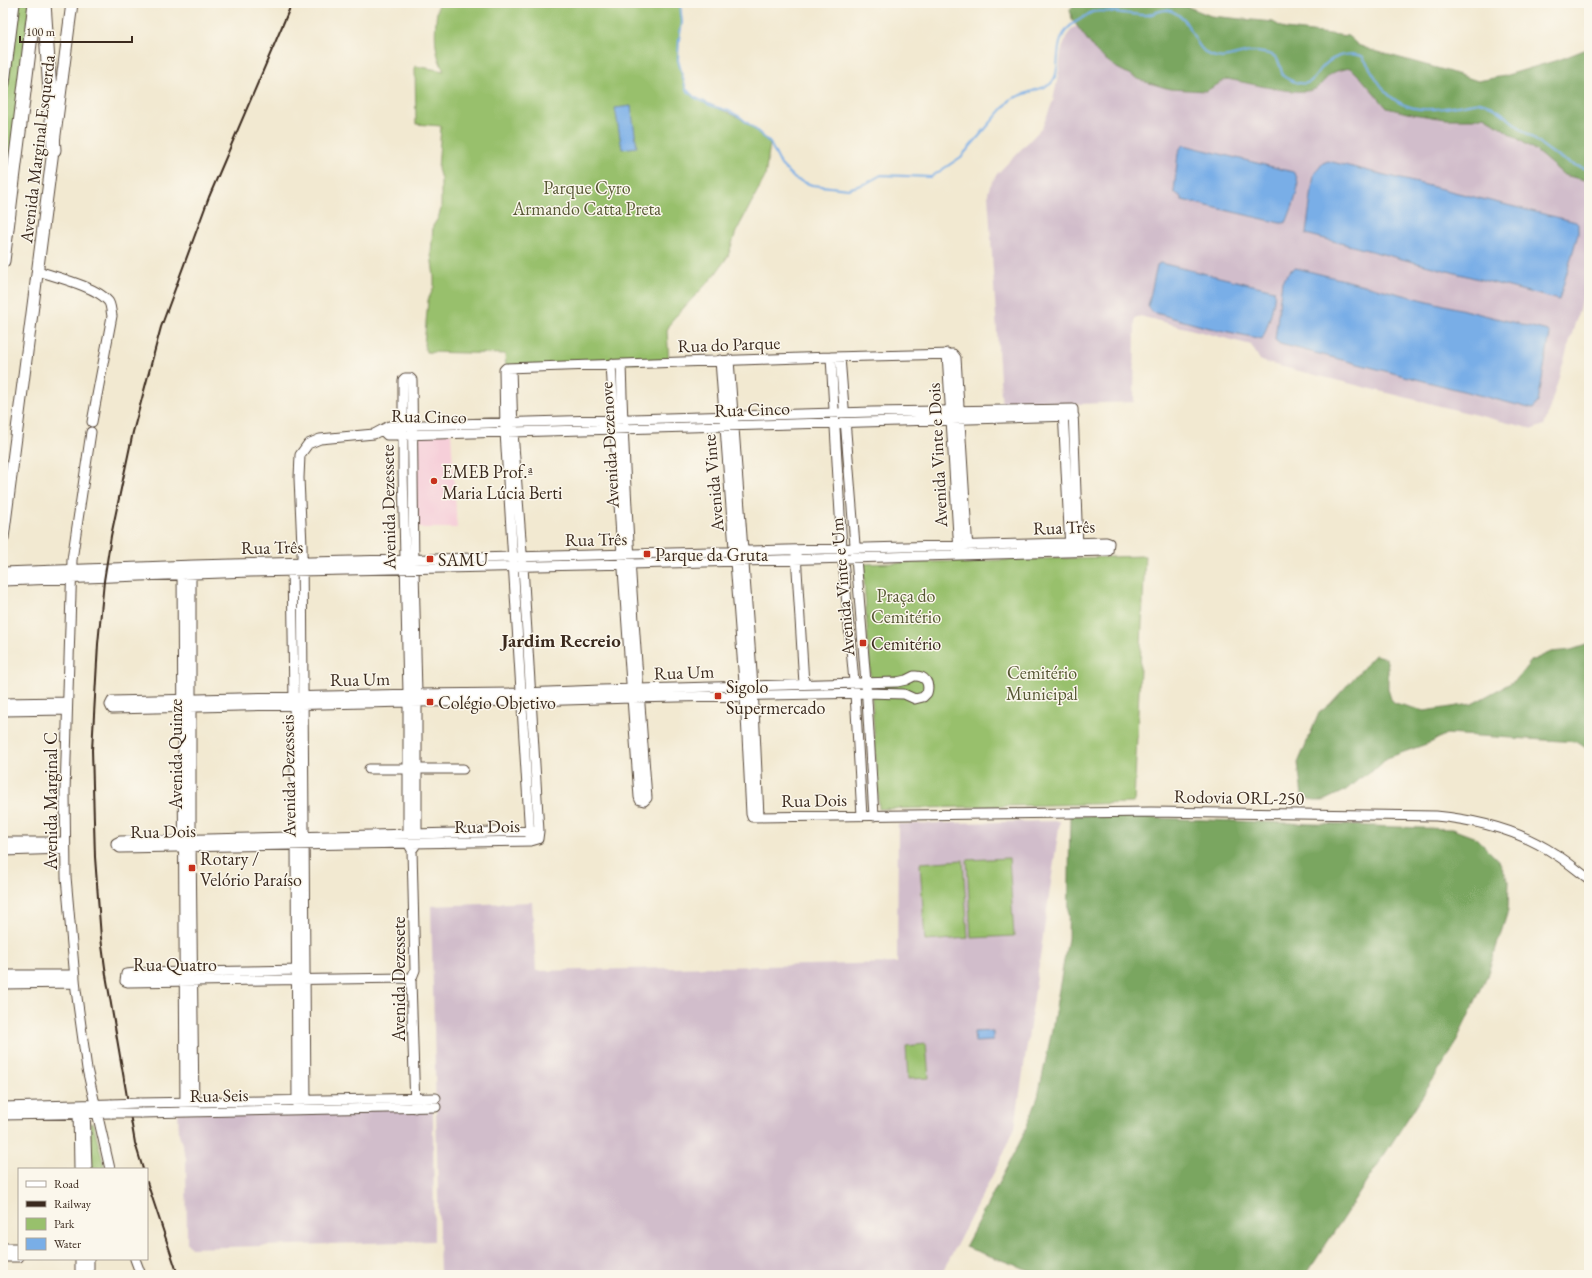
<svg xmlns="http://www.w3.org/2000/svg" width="1592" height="1278" viewBox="0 0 1592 1278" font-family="'EB Garamond',serif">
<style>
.built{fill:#f6cfd9}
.industrial{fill:#d1bdcb}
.green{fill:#98c06c;stroke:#6a7545}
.forest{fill:#7aa660;stroke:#5a683f}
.water{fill:#79aee7;stroke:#5a6c82}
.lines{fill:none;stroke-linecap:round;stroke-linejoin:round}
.stream{stroke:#79aee7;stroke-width:2}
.minor-casing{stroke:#564739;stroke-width:11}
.major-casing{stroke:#564739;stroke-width:13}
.highway-casing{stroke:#564739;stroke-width:15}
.minor{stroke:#fff;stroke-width:9}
.major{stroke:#fff;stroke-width:11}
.highway{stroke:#fff;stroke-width:13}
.rail{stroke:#3b2a1e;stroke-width:2}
.minor-bridge-casing{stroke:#564739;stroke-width:11;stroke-linecap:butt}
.minor-bridge{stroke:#fff;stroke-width:9}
.poi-dot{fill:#c8321e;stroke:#fbf7ec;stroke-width:1.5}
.labels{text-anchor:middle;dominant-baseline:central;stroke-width:3;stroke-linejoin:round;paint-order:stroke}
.street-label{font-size:18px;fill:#3b2a1e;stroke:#fbf7ec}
.park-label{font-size:18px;fill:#575735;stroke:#fbf7ec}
.poi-label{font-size:18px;fill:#3b2a1e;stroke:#fbf7ec;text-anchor:start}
.neighbourhood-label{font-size:19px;font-weight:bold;fill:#3b2a1e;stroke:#fbf7ec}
</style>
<rect width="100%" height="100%" fill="#fbf7ec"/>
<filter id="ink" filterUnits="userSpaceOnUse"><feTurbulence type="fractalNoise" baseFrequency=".025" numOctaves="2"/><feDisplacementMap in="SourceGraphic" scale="8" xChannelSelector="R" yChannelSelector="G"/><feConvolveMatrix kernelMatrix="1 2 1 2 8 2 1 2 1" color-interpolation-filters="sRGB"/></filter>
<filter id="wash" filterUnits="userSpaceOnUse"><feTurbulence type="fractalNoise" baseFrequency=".012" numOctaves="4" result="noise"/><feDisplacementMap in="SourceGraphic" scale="16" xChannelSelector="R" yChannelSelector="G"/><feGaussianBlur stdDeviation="0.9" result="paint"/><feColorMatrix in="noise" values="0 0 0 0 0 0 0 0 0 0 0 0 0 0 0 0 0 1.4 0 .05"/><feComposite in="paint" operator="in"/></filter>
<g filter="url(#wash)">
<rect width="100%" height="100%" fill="#f2e9d1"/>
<path class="built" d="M451,433L457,528H414L412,434Z"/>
<path class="industrial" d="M1092,16L1335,60L1475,106L1589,179V277L1546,420L1544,425L1533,429L1267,363L1260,360L1251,345L1140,316L1135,319L1134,402L1077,404L1074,408L1002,410L988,193L990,186L997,174L1042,128L1053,101L1059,71L1061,52L1066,37L1072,29Z
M1060,821L1015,1127L1004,1153L941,1275H440L431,906L532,902L536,971L897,963L898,824Z
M433,1107L434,1241L191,1248L187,1243L186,1158L179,1134L178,1112Z"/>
<path class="green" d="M17,3H30L3,227V118Z
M438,3H680L682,23L679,39L678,60L686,89L694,97L740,118L756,130L770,144L765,177L736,232L728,256L714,276L673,319L667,330L669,362L506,368L505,354L426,352L424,345L428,300L434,287V277L431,254L433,226L438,218L441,209V179L438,169L441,126L416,124L415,66L444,71C432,49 435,27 438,3Z
M1145,556L1134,803L879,809L863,564Z
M1009,858L1014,936L971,938L967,860Z
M963,860L968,938L925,941L920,863Z
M926,1044L929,1078L908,1079L906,1046Z
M90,1123L93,1124L94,1126L105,1169H90Z"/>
<path class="forest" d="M1075,3H1178L1211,16L1273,22L1285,29L1348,36L1358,45L1371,50L1444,70L1478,81L1504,76L1561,59L1584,50H1589V181L1564,175L1536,151L1484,116L1473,119H1444L1407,113L1387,108L1362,79L1351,68C1344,69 1337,70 1331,74C1325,78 1322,85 1315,89C1299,97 1246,82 1227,79L1206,91L1170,89L1142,81L1117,68L1097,53L1072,19L1070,10Z
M1589,644V755L1586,748L1577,742L1446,734L1432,742L1387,758L1378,767L1359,779L1346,790L1323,801H1314L1302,796L1298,763L1319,713L1330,704L1375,655L1386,658L1388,667V689L1391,699L1395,703L1424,711L1472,704L1516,680L1531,661L1551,652L1571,650Z
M1070,815L1452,829L1476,838L1498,860L1509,881L1508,911L1486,979L1451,1052L1306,1275H1043L965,1247L1022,1138L1038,1097L1051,1035L1068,938Z"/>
<path class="water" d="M631,106L637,147L622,149L615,108Z
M1184,145L1293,172C1305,181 1291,209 1287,221L1284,223H1280L1182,200L1180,196L1174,192L1178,153L1181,147Z
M1328,161L1576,222L1578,224V234L1559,300L1306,234L1314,174L1323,163Z
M1160,263L1274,290C1277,297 1266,333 1262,339L1205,327L1152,312L1148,306L1149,302L1157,265Z
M1296,268L1548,331L1550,334L1538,402L1533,409L1280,344L1275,340L1282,281L1291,270Z
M993,1031V1041L975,1042L974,1032Z"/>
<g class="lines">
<path class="stream" d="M680,3L682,23L679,39L678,60L686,89L694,97L712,106L729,111L740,117L756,130L770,143L781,165L795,179L812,185L848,189L867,183L881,175L931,177L961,157L1011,99L1049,85C1067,72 1045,38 1079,20C1083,18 1088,14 1092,12C1105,9 1130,15 1144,15C1152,16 1159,9 1167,10C1173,11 1179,15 1183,19C1193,30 1197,50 1210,55C1225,62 1237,53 1251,52C1258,52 1274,53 1277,59C1280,63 1281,71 1283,76C1289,80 1298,85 1307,83C1313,82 1316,75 1320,70C1330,57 1347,51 1362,56C1370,67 1377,82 1386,92C1412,120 1448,107 1480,102C1491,104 1501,112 1509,119C1530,135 1563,167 1589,169"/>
</g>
</g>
<g filter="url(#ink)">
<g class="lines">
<defs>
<path id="minor" d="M38,271C56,277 97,287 108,301C111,304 111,312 112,316L92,422
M947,353L959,552
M831,357L842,549L855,693L862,816
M840,357L866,683L874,816
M720,360L745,696L751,814L752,817L1151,812L1436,816C1478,820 1519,830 1555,854C1567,861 1578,871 1589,879
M729,360L753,686L759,817
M611,364L622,555L639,797L640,800L644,801L647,798C636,654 625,509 621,364
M511,368L513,432L523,566L539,831L538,839L531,841L120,848L116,845V843L120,841L539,831
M1063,410L1070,549
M382,430L387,435H403L1074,416
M91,432L72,560L65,792L66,877L76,990L87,1069L110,1169
M796,554L804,684
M292,565L296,836L297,1109
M182,568L185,1112
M191,569V839L194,1111
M3,572L194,565L1106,542L1109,543L1108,551L1064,552L631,564L250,572L3,581
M914,676C925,675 930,683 927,693L923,697L915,699L904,694L866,693L632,698L532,701L407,702L112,709L110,705L112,701L417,694L522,693L601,690L897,682L906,680Z
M3,703L67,702
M3,711L67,710
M369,769H463
M530,836L505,432L504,370L506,368L831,357L953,354L956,358L968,551
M3,842H65
M412,850L417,843V694L414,569L412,380L410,378H405L403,380V470L408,694V843L412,850L415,970L411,980L415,1108
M3,851L65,849
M302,970L137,973L126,974L125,981L128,982L407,978L411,980
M3,975H75
M3,984L75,983
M139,1103L436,1098
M3,1107L111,1104
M78,1108L79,1169
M85,1108L87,1169
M306,1109L302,546L299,478L300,455L308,444L320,439L374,434L389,426L872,412L1073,409L1078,549
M141,1113L436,1107
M3,1115L112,1113
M3,1248H19
M3,1257H19
M80,1259V1275
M89,1259V1275
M135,1259L141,1275"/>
<path id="major" d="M3,538L72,3"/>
<path id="highway" d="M44,3L54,150
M3,83L13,3
M3,261L35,3"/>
</defs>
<use href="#minor" class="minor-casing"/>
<use href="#major" class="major-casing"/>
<use href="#highway" class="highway-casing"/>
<use href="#minor" class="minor"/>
<use href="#major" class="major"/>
<use href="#highway" class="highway"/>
<path class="rail" d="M143,1169L135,1143L106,975L101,938L95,857L92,750L98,644L104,581L111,536L133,432L161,327L209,197L292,3
M147,1182L178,1275"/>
<defs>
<path id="minor-bridge" d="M111,1104L139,1103
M112,1113H141"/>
</defs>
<use href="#minor-bridge" class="minor-bridge-casing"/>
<use href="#minor-bridge" class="minor-bridge"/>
</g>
</g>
<g class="poi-dot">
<circle cx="434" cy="481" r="4"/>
<rect x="643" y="550" width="8" height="8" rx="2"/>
<rect x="426" y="555" width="8" height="8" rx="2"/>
<rect x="859" y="639" width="8" height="8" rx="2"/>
<rect x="714" y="692" width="8" height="8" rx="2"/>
<rect x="426" y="698" width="8" height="8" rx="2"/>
<rect x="188" y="864" width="8" height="8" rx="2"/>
</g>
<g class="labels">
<g class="street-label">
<text transform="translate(37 149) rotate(-83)">Avenida Marginal Esquerda</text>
<text transform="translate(729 344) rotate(-2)">Rua do Parque</text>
<text transform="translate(752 409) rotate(-2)">Rua Cinco</text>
<text transform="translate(429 416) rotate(1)">Rua Cinco</text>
<text transform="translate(609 445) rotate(-93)">Avenida Dezenove</text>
<text transform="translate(937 455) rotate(-93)">Avenida Vinte e Dois</text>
<text transform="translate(713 483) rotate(-95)">Avenida Vinte</text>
<text transform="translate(388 507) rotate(-91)">Avenida Dezessete</text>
<text transform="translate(1064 527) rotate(-2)">Rua Três</text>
<text transform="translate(596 539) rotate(-1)">Rua Três</text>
<text transform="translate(272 547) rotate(-1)">Rua Três</text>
<text transform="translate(842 587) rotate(-95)">Avenida Vinte e Um</text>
<text transform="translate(684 672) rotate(-2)">Rua Um</text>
<text transform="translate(360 679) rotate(-1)">Rua Um</text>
<text transform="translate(175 754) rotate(-90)">Avenida Quinze</text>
<text transform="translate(288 776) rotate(-91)">Avenida Dezesseis</text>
<text transform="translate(1239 797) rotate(1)">Rodovia ORL-250</text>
<text transform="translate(814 800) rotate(-1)">Rua Dois</text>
<text transform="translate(50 801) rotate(-90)">Avenida Marginal C</text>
<text transform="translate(487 826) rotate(-1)">Rua Dois</text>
<text transform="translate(163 831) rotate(-1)">Rua Dois</text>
<text x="175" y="964">Rua Quatro</text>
<text transform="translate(398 979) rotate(-90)">Avenida Dezessete</text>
<text transform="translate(219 1095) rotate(-1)">Rua Seis</text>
</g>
<g class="park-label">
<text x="587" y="187">Parque Cyro<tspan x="587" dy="21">Armando Catta Preta</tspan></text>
<text x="906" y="595">Praça do<tspan x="906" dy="21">Cemitério</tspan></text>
<text x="1042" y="672">Cemitério<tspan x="1042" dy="21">Municipal</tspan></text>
</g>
<g class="poi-label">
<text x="442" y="471">EMEB Prof.ª<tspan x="442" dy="21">Maria Lúcia Berti</tspan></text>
<text x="655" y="554">Parque da Gruta</text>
<text x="438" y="559">SAMU</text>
<text x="871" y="643">Cemitério</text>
<text x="726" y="686">Sigolo<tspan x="726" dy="21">Supermercado</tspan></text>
<text x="438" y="702">Colégio Objetivo</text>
<text x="200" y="858">Rotary /<tspan x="200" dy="21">Velório Paraíso</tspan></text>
</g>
<g class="neighbourhood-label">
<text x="561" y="640">Jardim Recreio</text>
</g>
</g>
<rect width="1592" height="1278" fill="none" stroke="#fbf7ec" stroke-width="16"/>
<rect x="18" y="1168" width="130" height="92" fill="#fbf7ec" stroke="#aea59a"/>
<rect x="26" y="1181" width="20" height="6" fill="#ffffff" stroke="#aea59a"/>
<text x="54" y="1188" font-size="12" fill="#3b2a1e">Road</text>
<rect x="26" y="1201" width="20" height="6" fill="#3b2a1e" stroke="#aea59a"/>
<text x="54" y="1208" font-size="12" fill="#3b2a1e">Railway</text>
<rect x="26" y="1218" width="20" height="12" fill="#98c06c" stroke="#aea59a"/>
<text x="54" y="1228" font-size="12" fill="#3b2a1e">Park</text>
<rect x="26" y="1238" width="20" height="12" fill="#79aee7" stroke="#aea59a"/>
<text x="54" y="1248" font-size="12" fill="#3b2a1e">Water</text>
<path d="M20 36v6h112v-6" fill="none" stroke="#3b2a1e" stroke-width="2"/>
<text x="26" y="36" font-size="12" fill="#3b2a1e" stroke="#fbf7ec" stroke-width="3" paint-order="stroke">100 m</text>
</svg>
